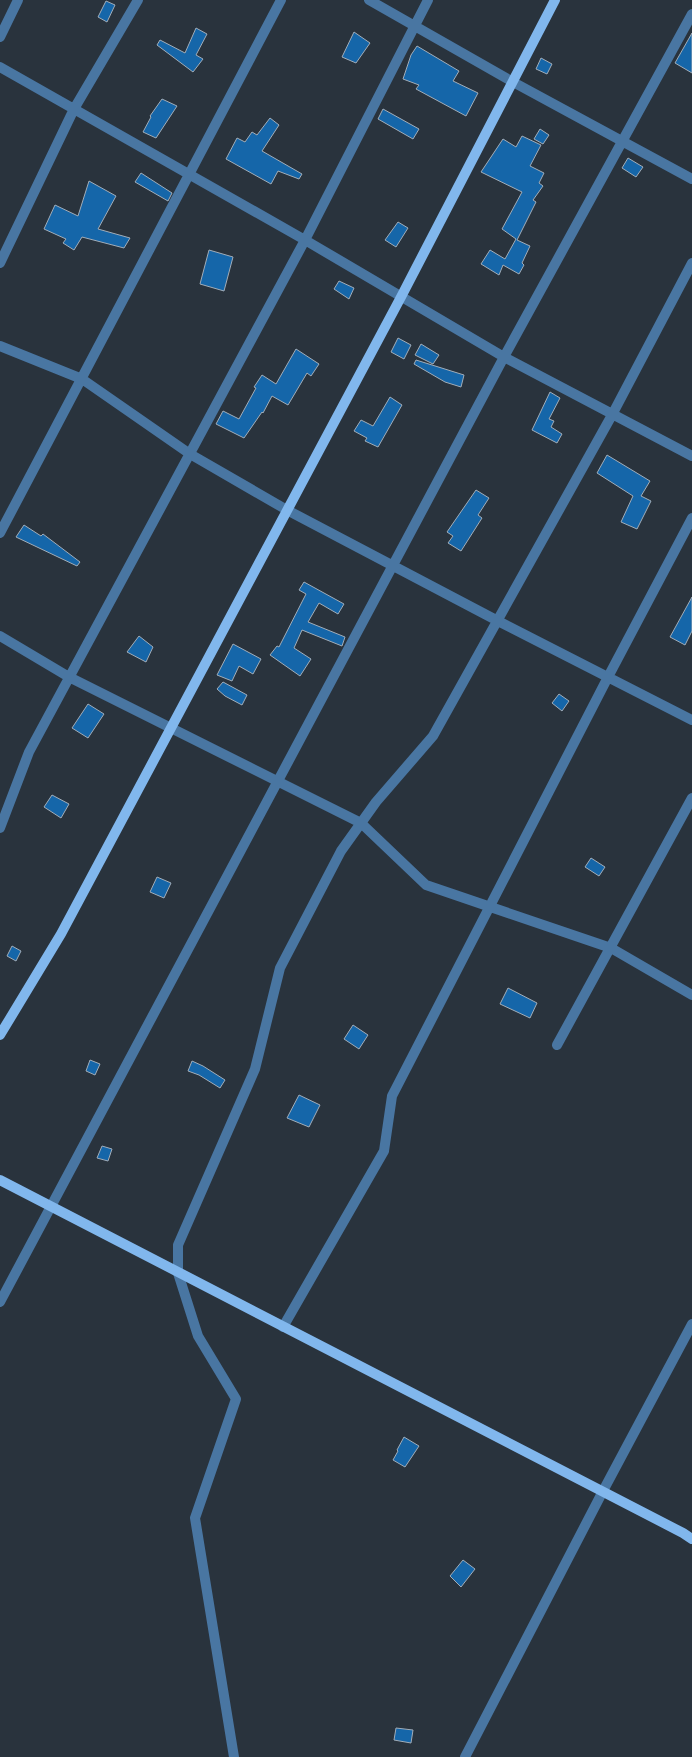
<svg xmlns="http://www.w3.org/2000/svg" width="692" height="1757" viewBox="0 0 692 1757" font-family="Lato,sans-serif">
<style>
.building{fill:#1566a9;stroke:#a1adb9}
.lines{fill:none;stroke-linecap:round;stroke-linejoin:round}
.minor{stroke:#4976a2;stroke-width:10}
.major{stroke:#81b7ed;stroke-width:10}
</style>
<rect width="100%" height="100%" fill="#29333d"/>
<path class="building" d="M106,1L115,5L107,22L98,17Z
M196,28L207,34L196,55L203,59L193,72L157,45L160,40L185,53Z
M354,32L370,43L356,63L342,57Z
M692,33V73L675,63Z
M417,46L459,71L453,81L478,93L466,116L416,89L419,85L403,79L411,55Z
M541,58L552,64L547,74L536,69Z
M162,99L177,106L156,138L143,132L151,117L150,116Z
M383,109L419,129L413,139L378,119Z
M270,118L279,125L262,151L302,174L299,179L278,171L271,184L226,159L237,138L245,142L252,132L257,135Z
M540,129L549,135L543,144L534,139Z
M522,136L541,145L530,166L544,173L539,183L543,186L533,200L536,202L517,240L530,246L522,263L524,265L519,274L503,265L499,275L481,264L490,250L505,259L516,239L502,229L522,192L481,172L503,139L516,147Z
M628,158L643,167L636,177L622,168Z
M141,173L172,193L168,201L135,182Z
M89,181L116,196L98,229L130,238L124,248L82,237L74,250L63,243L66,239L44,229L55,205L78,216Z
M398,222L408,228L396,247L385,240Z
M209,250L233,257L224,291L200,284Z
M339,281L354,288L349,299L334,289Z
M398,338L411,345L404,359L391,352Z
M421,344L439,355L433,364L415,355Z
M296,349L319,364L311,376L307,373L288,405L272,396L263,413L262,412L244,438L216,424L223,411L239,419L256,388L254,387L262,375L276,384Z
M416,360L464,375L461,387L445,382L414,364Z
M550,392L560,398L549,419L554,421L551,427L562,434L557,443L532,430Z
M390,397L402,405L378,447L365,441L367,438L354,431L361,420L373,426Z
M607,455L650,481L641,496L651,501L637,529L621,522L633,496L597,473Z
M476,490L489,498L478,515L482,518L461,551L448,543L453,536L447,532Z
M24,525L41,536L43,534L80,562L77,566L16,537Z
M304,582L344,604L338,614L319,603L308,622L345,637L342,646L302,630L294,648L311,659L300,676L270,655L277,646L279,647L306,594L299,590Z
M692,597V631L685,645L670,637Z
M139,636L153,647L146,662L127,652Z
M233,644L261,659L253,674L239,666L232,681L217,675Z
M223,682L247,695L242,705L225,696L217,689Z
M559,694L569,701L562,711L552,703Z
M88,704L104,714L88,738L72,728Z
M52,795L69,804L61,818L44,807Z
M591,858L605,867L599,876L585,867Z
M157,877L171,883L164,898L150,892Z
M12,946L21,951L16,961L7,956Z
M508,988L537,1003L530,1018L500,1004Z
M353,1025L368,1035L359,1049L344,1039Z
M90,1060L100,1064L95,1075L86,1071Z
M192,1061L203,1066L225,1080L220,1088L199,1075L188,1071Z
M299,1095L320,1105L309,1127L287,1118Z
M102,1146L112,1149L108,1161L97,1158Z
M404,1437L419,1446L405,1467L393,1460L398,1451L397,1450Z
M463,1560L475,1569L461,1587L450,1576Z
M396,1728L413,1730L411,1743L394,1740Z"/>
<g class="lines">
<path class="minor" d="M369,0L513,82L692,179
M0,37L18,0
M0,67L305,240L504,357L692,456
M0,263L74,109L138,0
M0,346L82,379L190,454L287,510L498,621L692,720
M0,533L281,0
M0,636L69,677L361,823L426,885L611,948L692,995
M0,828L29,752L305,240L428,0
M557,1045L692,798
M0,1302L504,357L692,14
M283,1327L384,1151L392,1096L608,677L692,518
M234,1757L195,1518L236,1399L198,1336L178,1273V1245L255,1069L280,968L341,851L376,802L433,736L612,415L692,263
M465,1757L603,1491L692,1324"/>
<path class="major" d="M0,1035L61,934L401,297L555,0
M0,1180C227,1299 456,1414 683,1533L692,1539"/>
</g>
</svg>
